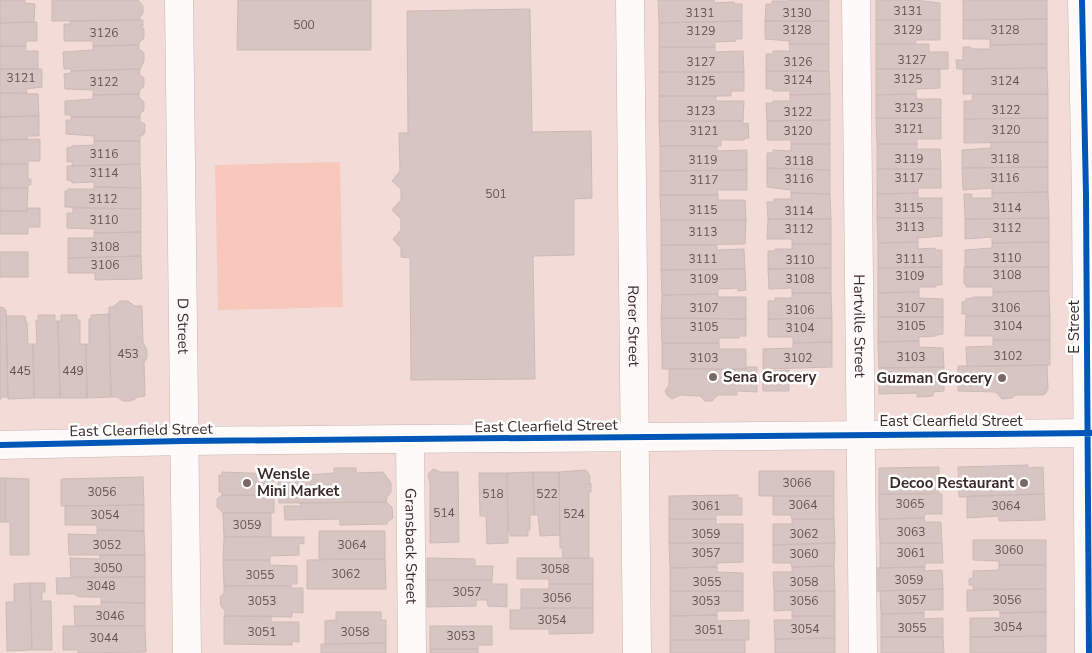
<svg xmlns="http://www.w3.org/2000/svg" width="1092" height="653" viewBox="0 0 1092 653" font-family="'Nunito Sans',sans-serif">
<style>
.green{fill:#f8c8bd}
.building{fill:#d7c5c1;stroke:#ccbab7}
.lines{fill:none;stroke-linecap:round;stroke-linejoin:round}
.minor-casing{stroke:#c7b5b1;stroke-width:29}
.minor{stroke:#fdfaf9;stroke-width:28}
.cycleway-casing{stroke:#fff;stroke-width:9}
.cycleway{stroke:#0057b8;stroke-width:6}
.poi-dot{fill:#7b6965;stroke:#fff;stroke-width:2}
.labels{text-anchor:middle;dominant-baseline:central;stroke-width:5;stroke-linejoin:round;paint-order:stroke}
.number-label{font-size:12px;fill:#645451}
.street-label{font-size:15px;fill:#3b2b28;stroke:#fff}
.poi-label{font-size:15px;font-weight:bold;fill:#3b2b28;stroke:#fff;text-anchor:start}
</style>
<rect width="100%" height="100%" fill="#f3dcd7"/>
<path class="green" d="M340,162L343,307L218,310L215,165Z"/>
<path class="building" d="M0,0H25V3L35,4L34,22L0,23Z
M52,0H138L143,6V13L140,17V20L52,21Z
M238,0H371V50H237Z
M658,0H714L715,3L734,2L735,4H742V21L659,23Z
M789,0H829V21H765L766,4H772V1H789Z
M876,0H915L940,3V20H876Z
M963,0H1047V19L963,20Z
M530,9L532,132L591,131L592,198L574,199V255L533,256L535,379L411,380L410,258L401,257V248L393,239L401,230V219L392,210L401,200V189L392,181L400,171L399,133H408L407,11Z
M1047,19V44L990,45V39H963V20Z
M143,20V26H140L144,29V38L139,43V45L93,46V41H64V24H70V21Z
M876,20H940V40H916L915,44H876Z
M742,21V39H736V41L715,42V47H659V23Z
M765,21H829V44H789L790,41L765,39Z
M37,22V41H26V46H0V23Z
M789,44H829V71H766V54H773V51H790Z
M876,44H929V52H948V69H876Z
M1047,44V68L957,69L956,60H963V47H971V49H990V45Z
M139,45V49L144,53V61L140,69L71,71V69H64L63,52L93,50V46Z
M0,46H26V51H38V69H0Z
M659,47H715V52L743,51L744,72H659Z
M1047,68L1048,94H963V69Z
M0,69H42V87L26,89L27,93H0Z
M140,69L139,74L144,78V86L140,90L139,94L93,95V90L65,89L64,74L71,73V71Z
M876,69H940V88L916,89V94L876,95Z
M766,71H829L830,94L790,95V91H773V89H766Z
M659,72H744V91H731V96H659Z
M0,93L38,94L39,116L0,117Z
M139,94V97L144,102V110L140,114V117H71V115H65V101L93,99V95Z
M830,94V120L767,121L766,103H773V101H790V95Z
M916,94L917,99H941V118H876V95Z
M973,94H1048V118L964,119V101H972Z
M659,96H716V101H744L743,121H659Z
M39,116V136H27V139L0,140V117Z
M71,117H140V122L145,124V133L140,137V141H94V136L66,134V120H71Z
M876,118H941V139H917V144H877Z
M1048,118V142L964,143V119Z
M830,120V144H791V140H767V121Z
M659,121H743V124L748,123L749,138H745L744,140H721V146H660Z
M40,139V161H28V164H0V140Z
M94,141H140V164L72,166V161L67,162V148L72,147V146L94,145Z
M991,142H1048V167L962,168V150L991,148Z
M791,144H830V170L767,168V153H773V150L791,151Z
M877,144H917V149H940L941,169H877Z
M660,146H717V151L747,150V170L660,171Z
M0,164H28V179H31V185H28V188H0Z
M140,164L141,188L94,187V182L72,183V181L67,180V166Z
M1048,167V192L992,193V188L963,190L962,168Z
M767,168L830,170V194L791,193V190L767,187Z
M877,169H941V188H918V193L877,194Z
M747,170V190H717L718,195H660V171Z
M94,187L141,188V209L65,207V191H68V189H94Z
M0,188H28L27,211H0Z
M1048,192L1049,218L965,219L964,194H972L971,198H992V193Z
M791,193L830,194L831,219H768L767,202H774V199H791Z
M918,193V198H942V218H877V194Z
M660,195H718V200H745L746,220H661Z
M27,208H40V227H28V234H0V211H27Z
M73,208L141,209V232L94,233L95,229L67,228V213H73Z
M877,218H942V236L918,238V242L878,243Z
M1049,218V242L992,243V237L965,239V219Z
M768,219H831V244H792V239H767Z
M661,220H746L745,244L661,245Z
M141,232V256L68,258V238H94V233Z
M918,242V249L935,248V250H942V267L878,268V243Z
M1049,242V267H965V250L992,248V243Z
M792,244H831V268L768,269V251H775V249H792Z
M661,245H717V250L744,249L745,269L661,270Z
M0,252H28V277H0Z
M141,256L142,279L95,280V273H68V258Z
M942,267V285H936V287H919V292L878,293V268Z
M964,267H1049V291L993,292V287H966V284H964Z
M831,268V293H792V288L769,289L768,269Z
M745,269L746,290L738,291V288L718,289V294L662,295L661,270Z
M1049,291L1050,316H966V314H962V302L966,301V299L972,298L973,297H993V292Z
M919,292V298L943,299V317H878V293Z
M792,293H831L832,318L768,319V301H775V298H792Z
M718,294V297H746V319L661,318L662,295Z
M120,301H128L135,306H142L143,343L147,350V358L144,362L145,396L138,397L131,401H123L117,397H111L109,307H113Z
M0,307L4,308V310H6L8,397H3L0,400Z
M109,314L111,397L87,398L86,344H89V319H91V315Z
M38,315H55V321H58L60,398H34L33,344H37L36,320L38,321Z
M61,315H77V320H80V344H86L87,398H60L58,321H61Z
M6,316H25L26,322H27L28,344H33L34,398L8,399Z
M966,316H1050V340H993V336H965Z
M878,317H943V334L936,335V336L919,337V341L878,342Z
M661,318L746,319V336H739V338H719V343H662Z
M832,318V342L793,343V337H768V319Z
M993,340H1050V365L967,367L966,347L993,346Z
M919,341V347L943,348L944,367L879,368L878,342Z
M832,342V367L763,369V349L793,348V343Z
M662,343H719V349H746V369H662Z
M1047,365L1048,389L1045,394L1042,395H1016L1012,398L1002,399L996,392L958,391V366Z
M747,367H757V392L737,391V395H718L712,401H705L700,396L680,395L672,399L667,395L665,391L669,385V369H746Z
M944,367V391L933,392V396L917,397V393L879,394V368Z
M789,370V391H763L762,371Z
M1028,465V468L1043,467L1044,494L959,497L958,467Z
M939,467V493L879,494V468Z
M334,468H356V473L383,472L391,483V492L387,497L386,502L279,503L278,477L334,473Z
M433,469L440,472H458L459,542L430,543V483L428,474Z
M586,470L590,476L589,484L591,483V492H589V558H563L562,547L560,548L559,472Z
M759,471H834V496H759Z
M222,472L274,474V495H222V492H219V475H222Z
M533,472L534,515H530V530H528V536H510V532H508L507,473Z
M533,472H559L560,535L540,536L538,515H534Z
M479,473H507L508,543L487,544L486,516H480Z
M143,477L144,505L61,506V479Z
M0,478H5V522H0Z
M5,478L29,479V555H10V522H5Z
M879,494H942V514H925L924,518L879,519Z
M1044,494L1045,520L999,521L998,516L967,518V496Z
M222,495H274V513H223L217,507V499Z
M738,495V498H742V515H716V519H669V496Z
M773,496H834V519H792L791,515H773Z
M386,502L392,507L393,518L387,522V524L340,525V519L285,520L284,506H301L300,503Z
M144,505V531L97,530V525H65V506Z
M223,513H271V537H224Z
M924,518L925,522H941L942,543H880L879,519Z
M669,519H716V524H743V543H669Z
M792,519H834L835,543L773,545V524H792Z
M97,530L144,531L145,555H69L68,534L97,535Z
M319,531H385V559H319Z
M224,537H304V544L299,543V555L270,556V560H223Z
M973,540H1046V565H999V561L973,560Z
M669,543H743V562L717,563V567L670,568Z
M835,543L834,566L792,567L791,563H773V545Z
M880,543H942L943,563H925V567L880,568Z
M100,555H145V577H71L70,558L100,559Z
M427,558L475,559V566H493L492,580H427Z
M517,558H593V584H549V579H517Z
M385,559L386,589H307V560Z
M223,560H270V565L297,566V584H291V586H224Z
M999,565H1046V589H973V585H969V579L973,578V571L999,570Z
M834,566L835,591H774L773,572H792V567Z
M717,567V572L743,573V591H670V568Z
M925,567L924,571L942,570L943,589L876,591L875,568Z
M145,577V603L101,602V597H83L77,596L76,594H57L56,578Z
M427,580H492V584H507V607L488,606L487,600H476V606L427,607Z
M30,583L32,650L7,651L6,602H14V584Z
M30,583H45V592H42V601H51L52,650H32Z
M549,584H593V608H521V589H549Z
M224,586H291V588H303V613L292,612V617L225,616V611L221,606L220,597L224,594Z
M943,589V610H924V613L881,614L880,591Z
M1046,589V612L1000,613L999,610L967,611V590Z
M670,591H743V611H717V615L670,616Z
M774,591H835V616H792V610L774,611Z
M101,602L145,603V626H75L74,606H101Z
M521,608H593V633L549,634V629H510V610H521Z
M336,612H381V620H386V643L325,644V621L336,620Z
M1046,612V636L970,637V618H1000V613Z
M924,613V619L943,618V637H881V614Z
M717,615V621L749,620V640H670V616Z
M224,616H271V622H299V642L292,641V645L224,644Z
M792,616H835V638L775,639L774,620H792Z
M63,626H145L146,652L78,653V650H63Z
M430,626H492V645H478V649H430Z
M1046,636V653H970V637Z
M881,637H943L944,653H881Z
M835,638V653H775V639Z
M670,640H745V653H670Z
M386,643V653H321V644Z
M430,649H478V653H430Z"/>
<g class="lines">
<defs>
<g id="minor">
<path id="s1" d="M179,0L187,653"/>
<path id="s2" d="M630,0L637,653"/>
<path id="s3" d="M856,0L863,653"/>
<path d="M1082,0L1086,195L1089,653"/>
<path id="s4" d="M410,440L412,653"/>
<path d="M0,445L183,441L1092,433"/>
</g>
</defs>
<use href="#minor" class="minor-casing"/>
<use href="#minor" class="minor"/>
<defs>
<path id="cycleway" d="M1082,0L1086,195L1089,653
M0,445L183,441L1092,433"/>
</defs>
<use href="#cycleway" class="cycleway-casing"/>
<use href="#cycleway" class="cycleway"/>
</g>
<g class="poi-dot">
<circle cx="713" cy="377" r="5"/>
<circle cx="1002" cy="378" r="5"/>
<circle cx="247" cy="483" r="5"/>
<circle cx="1024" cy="483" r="5"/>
</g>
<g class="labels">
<g class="number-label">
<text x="908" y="11">3131</text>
<text x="700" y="13">3131</text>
<text x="797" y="13">3130</text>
<text x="304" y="25">500</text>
<text x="797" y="30">3128</text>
<text x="908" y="30">3129</text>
<text x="1005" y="30">3128</text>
<text x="701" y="31">3129</text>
<text x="104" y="33">3126</text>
<text x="912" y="60">3127</text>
<text x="701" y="62">3127</text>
<text x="798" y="62">3126</text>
<text x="21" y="78">3121</text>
<text x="908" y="79">3125</text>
<text x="798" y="80">3124</text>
<text x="701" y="81">3125</text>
<text x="1005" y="81">3124</text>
<text x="104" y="82">3122</text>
<text x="909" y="108">3123</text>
<text x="1006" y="110">3122</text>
<text x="701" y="111">3123</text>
<text x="798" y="112">3122</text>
<text x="909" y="129">3121</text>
<text x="1006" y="130">3120</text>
<text x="704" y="131">3121</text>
<text x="798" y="131">3120</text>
<text x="104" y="154">3116</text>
<text x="909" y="159">3119</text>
<text x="1005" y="159">3118</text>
<text x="703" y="160">3119</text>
<text x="799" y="161">3118</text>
<text x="104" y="173">3114</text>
<text x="909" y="178">3117</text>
<text x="1005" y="178">3116</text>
<text x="799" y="179">3116</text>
<text x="704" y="180">3117</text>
<text x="496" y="194">501</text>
<text x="103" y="199">3112</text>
<text x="909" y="208">3115</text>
<text x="1007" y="208">3114</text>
<text x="703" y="210">3115</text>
<text x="799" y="211">3114</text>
<text x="104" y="220">3110</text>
<text x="910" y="227">3113</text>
<text x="1007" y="228">3112</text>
<text x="799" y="229">3112</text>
<text x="703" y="232">3113</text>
<text x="105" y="247">3108</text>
<text x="1007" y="258">3110</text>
<text x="703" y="259">3111</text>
<text x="910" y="259">3111</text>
<text x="800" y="260">3110</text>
<text x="105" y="265">3106</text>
<text x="1007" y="275">3108</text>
<text x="910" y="276">3109</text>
<text x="704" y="279">3109</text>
<text x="800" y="279">3108</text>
<text x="704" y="308">3107</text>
<text x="911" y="308">3107</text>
<text x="1006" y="308">3106</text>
<text x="800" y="310">3106</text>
<text x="911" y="326">3105</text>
<text x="1008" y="326">3104</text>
<text x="704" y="327">3105</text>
<text x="800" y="328">3104</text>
<text x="128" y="354">453</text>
<text x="1008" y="356">3102</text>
<text x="911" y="357">3103</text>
<text x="704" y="358">3103</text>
<text x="798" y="358">3102</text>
<text x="20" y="371">445</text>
<text x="73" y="371">449</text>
<text x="797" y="483">3066</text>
<text x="102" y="492">3056</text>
<text x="493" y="494">518</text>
<text x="547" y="494">522</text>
<text x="910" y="504">3065</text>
<text x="803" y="505">3064</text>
<text x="706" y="506">3061</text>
<text x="1006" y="506">3064</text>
<text x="444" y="513">514</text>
<text x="574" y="514">524</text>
<text x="105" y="515">3054</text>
<text x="247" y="525">3059</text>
<text x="911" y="532">3063</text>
<text x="706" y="534">3059</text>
<text x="804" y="534">3062</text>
<text x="107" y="545">3052</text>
<text x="352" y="545">3064</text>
<text x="1009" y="550">3060</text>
<text x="706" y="553">3057</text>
<text x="911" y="553">3061</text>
<text x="804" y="554">3060</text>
<text x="108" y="568">3050</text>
<text x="555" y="569">3058</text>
<text x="346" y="574">3062</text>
<text x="260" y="575">3055</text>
<text x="909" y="580">3059</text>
<text x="707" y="582">3055</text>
<text x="804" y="582">3058</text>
<text x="101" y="586">3048</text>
<text x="467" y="592">3057</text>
<text x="557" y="598">3056</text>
<text x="912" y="600">3057</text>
<text x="1007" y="600">3056</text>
<text x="262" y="601">3053</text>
<text x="706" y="601">3053</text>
<text x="804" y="601">3056</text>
<text x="110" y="616">3046</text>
<text x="552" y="620">3054</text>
<text x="1008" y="627">3054</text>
<text x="912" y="628">3055</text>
<text x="805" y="629">3054</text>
<text x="709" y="630">3051</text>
<text x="262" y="632">3051</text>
<text x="355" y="632">3058</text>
<text x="461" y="636">3053</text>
<text x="104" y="638">3044</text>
</g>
<g class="street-label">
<text stroke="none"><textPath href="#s3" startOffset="326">Hartville Street</textPath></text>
<text stroke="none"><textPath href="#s1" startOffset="326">D Street</textPath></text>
<text stroke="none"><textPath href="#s2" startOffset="326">Rorer Street</textPath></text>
<text transform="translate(1074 327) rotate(-90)">E Street</text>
<text x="951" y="421">East Clearfield Street</text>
<text transform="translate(546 426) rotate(-1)">East Clearfield Street</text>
<text transform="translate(141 430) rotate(-1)">East Clearfield Street</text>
<text stroke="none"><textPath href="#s4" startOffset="106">Gransback Street</textPath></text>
</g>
<g class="poi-label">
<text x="723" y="377">Sena Grocery</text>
<text x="992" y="378" text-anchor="end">Guzman Grocery</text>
<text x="257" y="474">Wensle<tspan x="257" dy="17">Mini Market</tspan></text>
<text x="1014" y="483" text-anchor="end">Decoo Restaurant</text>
</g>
</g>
</svg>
